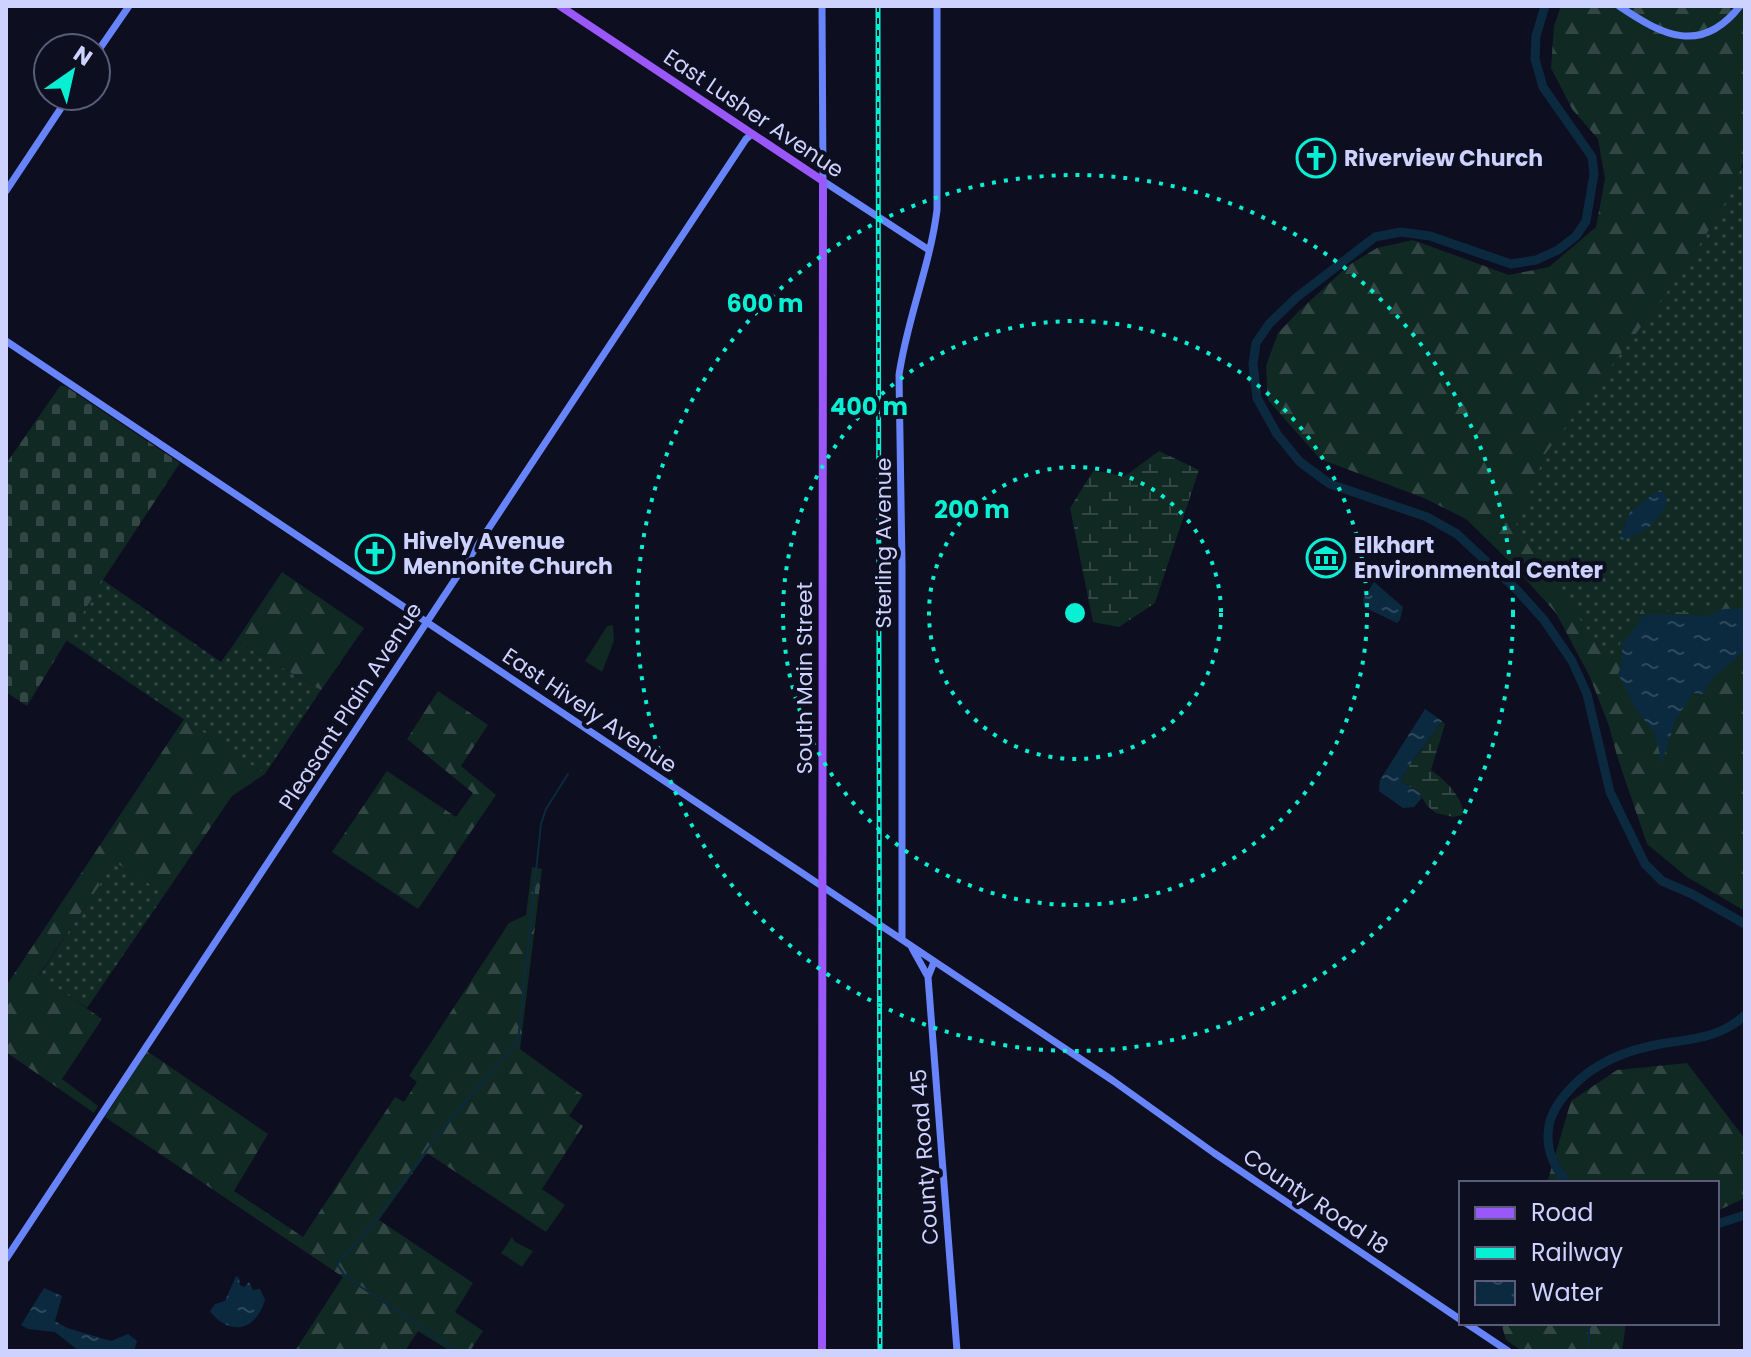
<svg xmlns="http://www.w3.org/2000/svg" width="1751" height="1357" viewBox="0 0 1751 1357" font-family="Poppins,sans-serif">
  <style>
    .grass { fill: url(#grass-dots) }
    .forest { fill: url(#forest-firs) }
    .wetland { fill: url(#wetland-marsh) }
    .cemetery { fill: url(#cemetery-stones) }
    .green { fill: #102923 }
    .water { fill: url(#water-ripples) }
    .lines { fill: none; stroke-linecap: round; stroke-linejoin: round }
    .stream { stroke: #0c2a3f; stroke-width: 2 }
    .river { stroke: #0c2a3f; stroke-width: 9 }
    .secondary { stroke: #6784fb; stroke-width: 7 }
    .primary { stroke: #9a57fa; stroke-width: 8 }
    .rail-casing { stroke: #07f0d4; stroke-width: 5 }
    .rail { stroke: #0d0e20; stroke-width: 2; stroke-dasharray: 6; stroke-linecap: butt }
    .ring { fill: none; stroke: #07f0d4; stroke-width: 4; stroke-dasharray: 4 8 }
    .labels { text-anchor: middle; stroke-width: 8; stroke-linejoin: round; paint-order: stroke }
    .street-label { font-size: 22px; fill: #cdd2fe; stroke: #0d0e20 }
    .poi-label { font-size: 22px; font-weight: bold; fill: #cdd2fe; stroke: #0d0e20; text-anchor: start }
    .centre { fill: #07f0d4; stroke: #0d0e20; stroke-width: 4 }
    .ring-label { font-size: 24px; text-anchor: middle; font-weight: bold; fill: #07f0d4; stroke: #0d0e20; stroke-width: 8; stroke-linejoin: round; paint-order: stroke }
  </style>
  <defs>
    <pattern id="grass-dots" width="8" height="8" patternUnits="userSpaceOnUse" patternTransform="scale(2)"><rect width="8" height="8" fill="#102923"/><path d="M2 2h.1M6 6h.1" fill="none" stroke="#324744" stroke-width="1.8" stroke-linecap="round"/></pattern>
    <pattern id="forest-firs" width="22" height="20" patternUnits="userSpaceOnUse" patternTransform="scale(2)"><rect width="22" height="20" fill="#102923"/><path d="M5 1l3.5 6h-7zM16 11l3.5 6h-7z" fill="#324744"/></pattern>
    <pattern id="wetland-marsh" width="20" height="14" patternUnits="userSpaceOnUse" patternTransform="scale(2)"><rect width="20" height="14" fill="#102923"/><path d="M1 5h8M5 5V1M11 12h8M15 12V8" fill="none" stroke="#324744"/></pattern>
    <pattern id="cemetery-stones" width="16" height="16" patternUnits="userSpaceOnUse" patternTransform="scale(2)"><rect width="16" height="16" fill="#102923"/><path d="M2 7V4a2 2 0 0 1 4 0v3zM10 15v-3a2 2 0 0 1 4 0v3z" fill="#324744"/></pattern>
    <pattern id="water-ripples" width="26" height="14" patternUnits="userSpaceOnUse" patternTransform="scale(2)"><rect width="26" height="14" fill="#0c2a3f"/><path d="M2 4q2-2 4 0t4 0M15 11q2-2 4 0t4 0" fill="none" stroke="#2e485c"/></pattern>
  </defs>
  <rect width="100%" height="100%" fill="#0d0e20"/>
  <path class="grass" d="M1745,163V629L1609,691L1516,525L1544,446L1691,248Z
    M103,580L221,662L236,641L321,690L265,774L66,640Z
    M115,861L165,894L87,1008L39,976Z"/>
  <path class="forest" d="M1561,6H1745V158L1729,197L1686,267L1546,453L1516,525L1543,569L1610,660L1643,608L1685,613L1745,594V911L1687,877L1647,844L1618,759L1609,726L1590,677L1556,613L1509,561L1466,519L1424,498L1320,459L1268,400L1266,366L1278,333L1299,311L1349,265L1377,248L1413,240L1509,275L1549,267L1596,227L1605,179L1598,139L1572,109L1551,68L1554,26Z
    M282,572L364,628L321,690L236,641Z
    M438,691L488,725L461,766L496,795L418,909L332,852L387,771L456,817L473,793L407,739Z
    M184,719L265,774L232,796L165,894L115,862L39,975L102,1019L62,1079L98,1106L94,1113L6,1052V986Z
    M532,867L542,869L520,1049L583,1095L569,1116L583,1126L542,1189L565,1205L546,1232L427,1153L379,1220L473,1283L455,1312L483,1331L470,1351H450L418,1331L405,1351H295L343,1277L105,1117L147,1051L268,1134L234,1191L303,1237L395,1097L404,1102L417,1082L409,1076L509,923L526,915Z
    M1687,1063L1745,1139V1198L1717,1211V1183H1547L1571,1101L1617,1070Z
    M1501,1323H1626L1622,1351H1522L1506,1340Z"/>
  <path class="wetland" d="M1159,451L1199,470L1155,603L1119,627L1093,622L1070,508L1093,471L1125,476Z
    M1442,721L1445,724L1431,770C1445,780 1464,798 1463,815L1453,817L1436,813L1427,806L1419,792L1401,782C1404,768 1432,736 1442,721Z"/>
  <path class="cemetery" d="M60,386H65L180,463L103,580L27,706L6,692V464Z"/>
  <path class="green" d="M613,625L614,641L602,672L585,661L607,626Z
    M512,1237L515,1242L533,1251L522,1267L501,1253Z"/>
  <path class="water" d="M1656,492H1664L1667,503C1657,524 1644,534 1621,540L1620,537L1630,512Z
    M1374,582L1403,607L1400,620L1397,623L1364,607L1363,599Z
    M1745,608V650L1713,678L1703,694L1693,693L1676,719L1662,763L1655,734L1636,709L1618,674L1622,663V644L1645,614L1708,616L1723,609Z
    M1425,709L1442,721C1432,736 1404,768 1401,782L1419,792L1422,798L1414,807L1403,808L1379,791L1380,780Z
    M236,1276L239,1278L240,1285L244,1287L249,1282L253,1290L260,1289L265,1300C256,1331 229,1337 210,1311L215,1304L225,1301Z
    M44,1288L62,1296L55,1321L67,1328L111,1341L128,1334L137,1341L134,1351H79L55,1332L28,1329L21,1325Z"/>
  <g class="lines">
    <path class="stream" d="M457,1351L346,1277L337,1264L372,1225L440,1132L518,1041L541,824L546,809L568,774
      M1589,1351V1323"/>
    <path class="river" d="M1545,6L1536,36L1535,59L1543,87L1592,157L1594,174L1586,221L1576,236L1558,250L1536,260L1511,264L1430,236L1401,232L1375,237L1297,297L1269,324L1256,343L1253,364L1257,398L1277,434L1300,462L1330,484L1427,517L1457,534L1517,590L1544,620L1572,661L1587,694L1610,792L1645,864L1662,881L1692,894L1745,924
      M1567,1183C1552,1165 1544,1144 1550,1121C1554,1107 1563,1096 1573,1086C1596,1062 1627,1050 1660,1044C1691,1039 1721,1038 1745,1015
      M1717,1224L1745,1215"/>
    <path class="secondary" d="M822,6L823,181L929,250
      M1619,6C1662,35 1701,56 1740,6
      M96,54L129,6
      M6,191L69,96
      M6,341L1112,1080L1214,1153L1461,1320
      M902,939V564L899,375C907,319 930,266 937,210V6
      M912,948L927,975
      M934,962L928,977L957,1351
      M6,1259L746,139L752,134
      M1466,1323L1508,1351"/>
    <path class="primary" d="M560,6L823,181L822,1351"/>
    <g class="rail-casing">
      <path id="rail" d="M878,6L880,1351"/>
    </g>
    <use href="#rail" class="rail"/>
  </g>
  <g class="ring">
    <circle cx="1075" cy="613" r="146"/>
    <circle cx="1075" cy="613" r="292"/>
    <circle cx="1075" cy="613" r="438"/>
  </g>
  <defs>
    <g id="church-ring" transform="scale(2)"><circle r="9.5" fill="#0d0e20" stroke="#07f0d4" stroke-width="1.5"/><path d="M-1.2-6h2.4v3.5h3.3v2.4h-3.3V6h-2.4V-.1h-3.3v-2.4h3.3Z" fill="#07f0d4"/></g>
    <g id="museum-ring" transform="scale(2)"><circle r="9.5" fill="#0d0e20" stroke="#07f0d4" stroke-width="1.5"/><path d="M0-6L6-3V-2H-6V-3ZM-5-1h2V3h-2ZM-1-1h2V3h-2ZM3-1h2V3H3ZM-6 4H6V6H-6Z" fill="#07f0d4"/></g>
  </defs>
  <g fill-rule="evenodd">
    <use href="#church-ring" x="1316" y="158"/>
    <use href="#church-ring" x="375" y="554"/>
    <use href="#museum-ring" x="1326" y="558"/>
  </g>
  <g class="labels">
    <g class="street-label">
      <text transform="translate(754 113) rotate(34)" y="8">East Lusher Avenue</text>
      <text transform="translate(883 543) rotate(-90)" y="8">Sterling Avenue</text>
      <text transform="translate(804 678) rotate(-90)" y="8">South Main Street</text>
      <text transform="translate(350 706) rotate(-57)" y="8">Pleasant Plain Avenue</text>
      <text transform="translate(590 710) rotate(34)" y="8">East Hively Avenue</text>
      <text transform="translate(924 1157) rotate(-94)" y="8">County Road 45</text>
      <text transform="translate(1316 1201) rotate(34)" y="8">County Road 18</text>
    </g>
    <g class="poi-label">
      <text x="1344" y="166">Riverview Church</text>
      <text x="403" y="549">Hively Avenue<tspan x="403" dy="25">Mennonite Church</tspan></text>
      <text x="1354" y="553">Elkhart<tspan x="1354" dy="25">Environmental Center</tspan></text>
    </g>
  </g>
  <circle cx="1075" cy="613" r="12" class="centre"/>
  <g class="ring-label">
    <text x="765" y="312">600 m</text>
    <text x="869" y="415">400 m</text>
    <text x="972" y="518">200 m</text>
  </g>
  <rect width="1751" height="1357" fill="none" stroke="#cdd2fe" stroke-width="16"/>
  <rect x="1459" y="1181" width="260" height="144" fill="#0d0e20" stroke="#5a5c79" stroke-width="2"/>
  <rect x="1475" y="1207" width="40" height="12" fill="#9a57fa" stroke="#5a5c79" stroke-width="2"/>
  <text x="1531" y="1221" font-size="24" fill="#cdd2fe">Road</text>
  <rect x="1475" y="1247" width="40" height="12" fill="#07f0d4" stroke="#5a5c79" stroke-width="2"/>
  <text x="1531" y="1261" font-size="24" fill="#cdd2fe">Railway</text>
  <rect x="1475" y="1281" width="40" height="24" fill="url(#water-ripples)" stroke="#5a5c79" stroke-width="2"/>
  <text x="1531" y="1301" font-size="24" fill="#cdd2fe">Water</text>
  <g transform="translate(72 72) rotate(34)"><circle r="38" fill="#0d0e20" stroke="#5a5c79" stroke-width="2"/>
  <path d="M0-6L14 30L0 20L-14 30Z" fill="#07f0d4"/>
  <text y="-12" font-size="22" font-weight="bold" text-anchor="middle" fill="#cdd2fe">N</text>
  </g>
</svg>
